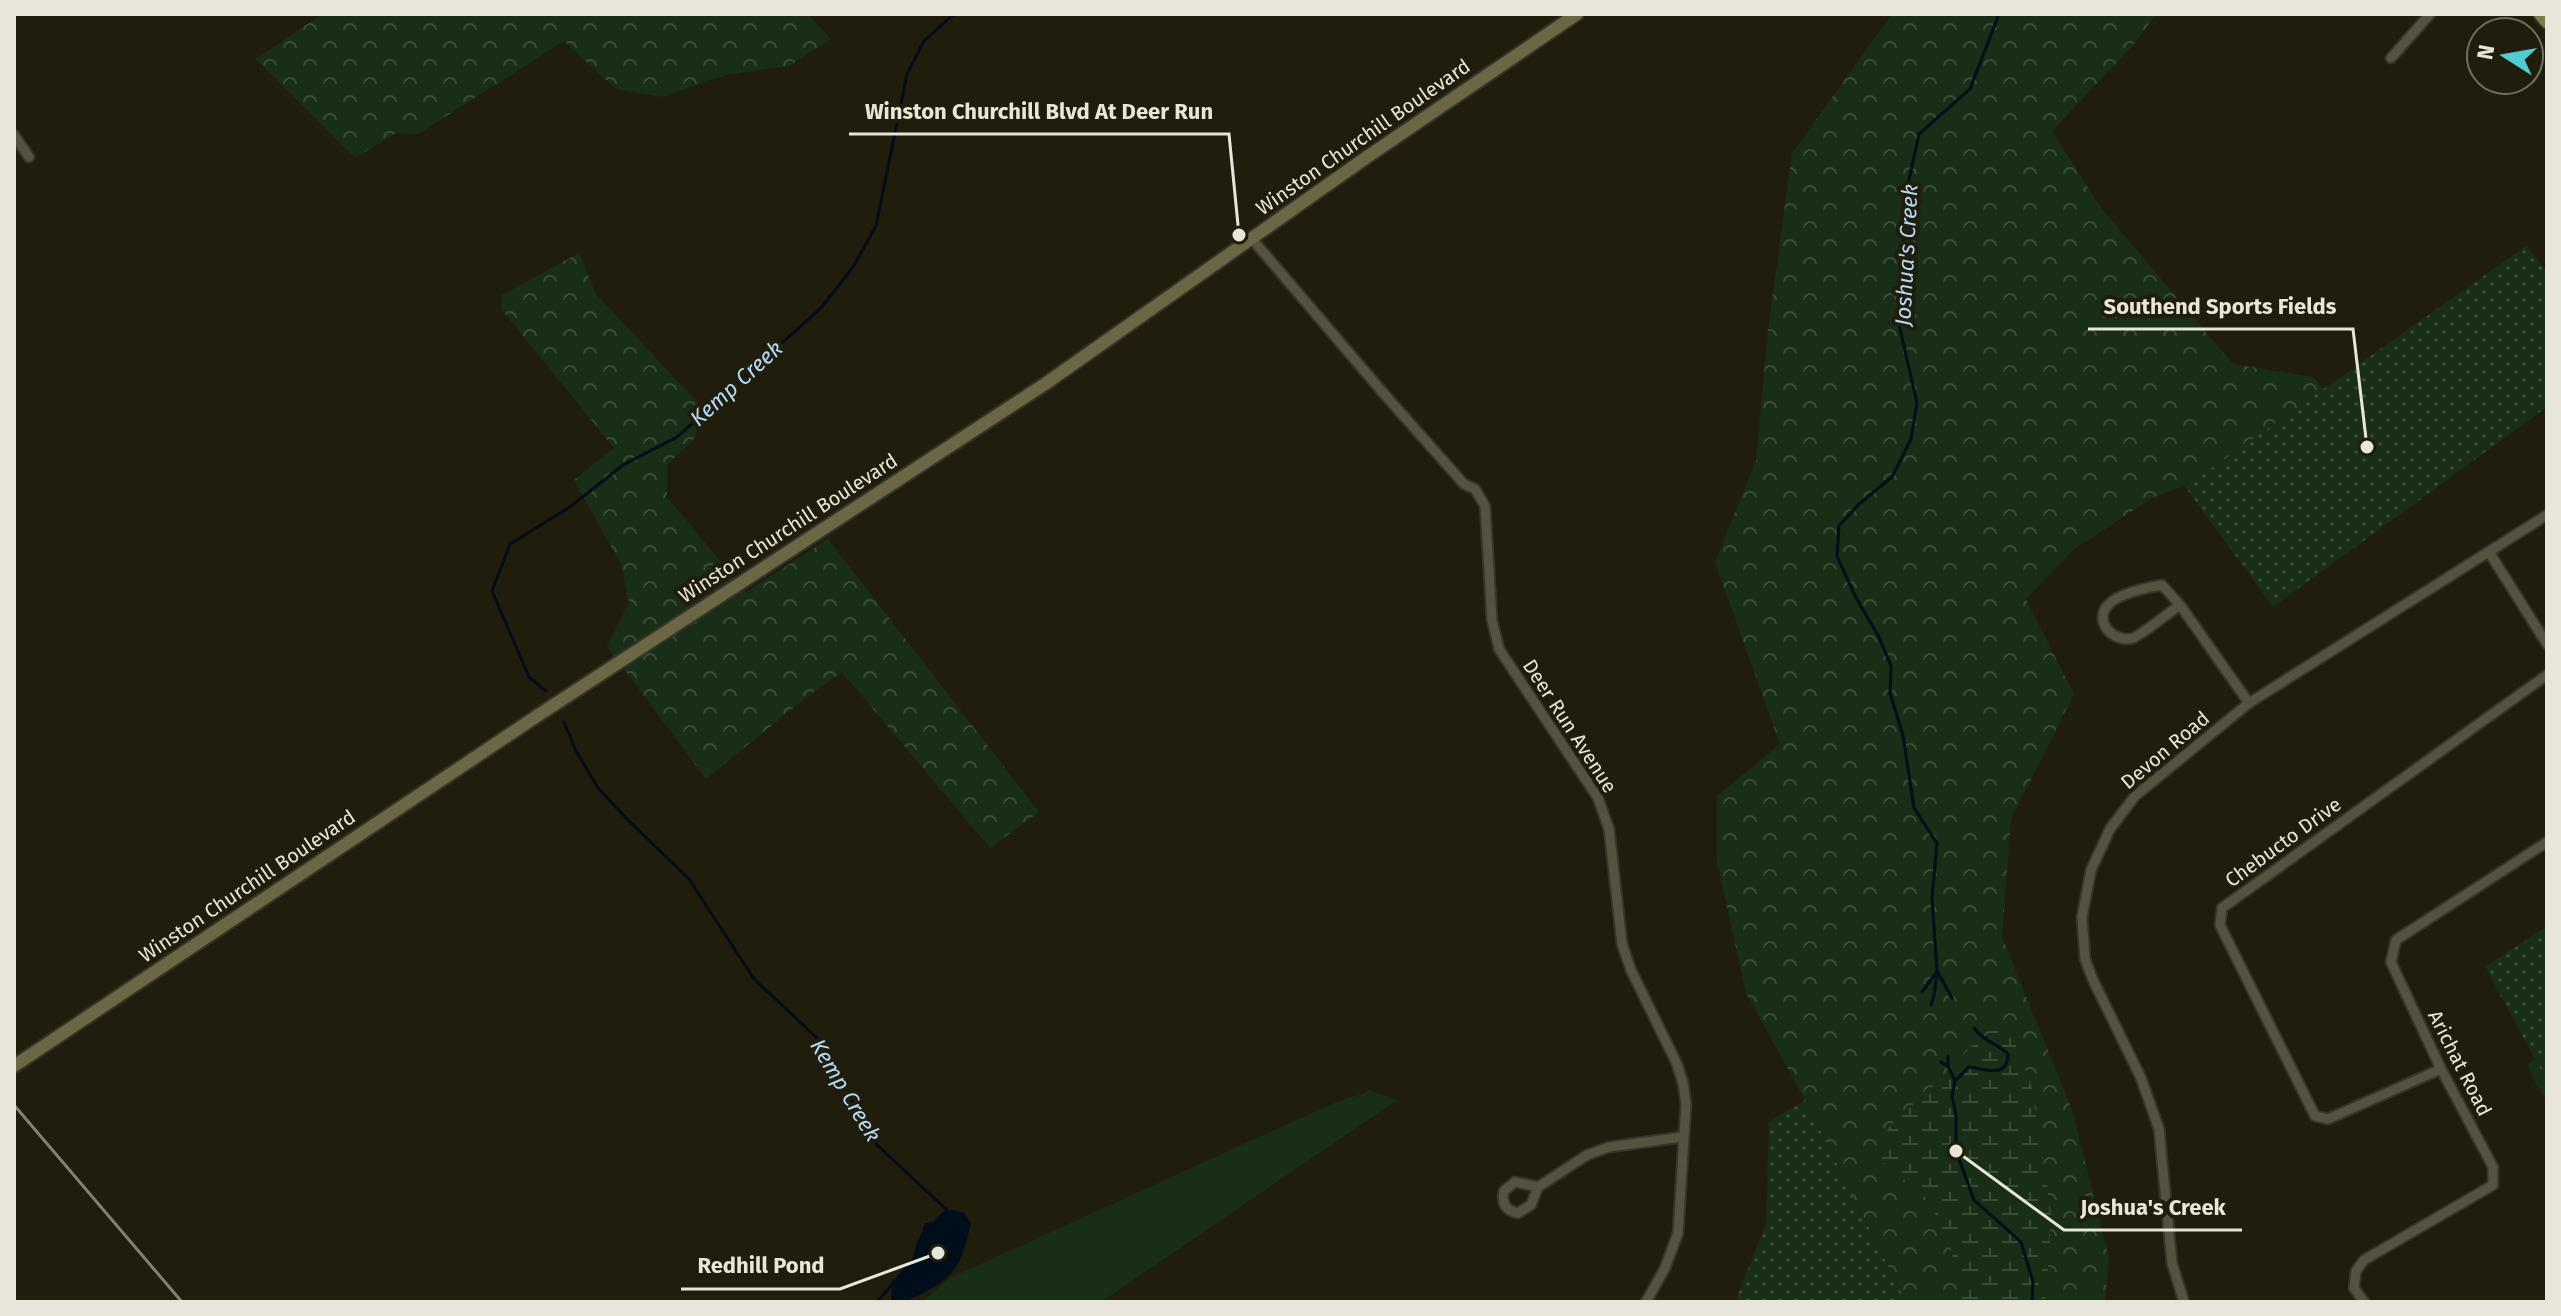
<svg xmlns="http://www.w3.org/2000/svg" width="2561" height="1316" viewBox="0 0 2561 1316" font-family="'Fira Sans',sans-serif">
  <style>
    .grass { fill: #192e16 }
    .forest { fill: url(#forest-crowns) }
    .wetland { fill: url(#wetland-marsh) }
    .park { fill: url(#park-dots) }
    .water { fill: #000d1a }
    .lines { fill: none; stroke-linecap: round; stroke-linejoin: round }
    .stream { stroke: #000d1a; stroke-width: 3 }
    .minor-casing { stroke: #37342c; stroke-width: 13 }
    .secondary-casing { stroke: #37342c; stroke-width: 16 }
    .primary-casing { stroke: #37342c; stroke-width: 18 }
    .minor { stroke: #565240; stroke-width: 9 }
    .secondary { stroke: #6b6745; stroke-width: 12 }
    .primary { stroke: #7f7c4b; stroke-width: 14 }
    .rail { stroke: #838072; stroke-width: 3 }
    .labels { text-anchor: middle; stroke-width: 8; stroke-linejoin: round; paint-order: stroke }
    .street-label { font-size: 20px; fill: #e8e6db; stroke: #211d0d }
    .water-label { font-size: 22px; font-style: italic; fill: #b4d9f5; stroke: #211d0d }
    .leader { fill: none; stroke: #e8e6db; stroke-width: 3 }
    .callout-dot { fill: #e8e6db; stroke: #211d0d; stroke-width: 3 }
    .callout-label { font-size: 22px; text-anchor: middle; font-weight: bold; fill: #e8e6db; stroke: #211d0d; stroke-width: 8; stroke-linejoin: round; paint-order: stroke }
  </style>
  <defs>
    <pattern id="forest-crowns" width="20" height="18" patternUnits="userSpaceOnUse" patternTransform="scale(2)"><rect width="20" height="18" fill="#192e16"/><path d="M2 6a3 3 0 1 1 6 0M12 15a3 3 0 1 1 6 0" fill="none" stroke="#3a4c37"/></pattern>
    <pattern id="wetland-marsh" width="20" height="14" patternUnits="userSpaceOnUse" patternTransform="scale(2)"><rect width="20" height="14" fill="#192e16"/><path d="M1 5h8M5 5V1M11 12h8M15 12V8" fill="none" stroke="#3a4c37"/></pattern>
    <pattern id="park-dots" width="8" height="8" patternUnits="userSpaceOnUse" patternTransform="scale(2)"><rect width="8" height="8" fill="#192e16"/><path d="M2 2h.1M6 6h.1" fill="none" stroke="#3a4c37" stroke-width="1.8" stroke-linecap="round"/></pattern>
  </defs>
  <rect width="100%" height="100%" fill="#211d0d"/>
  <path class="grass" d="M1368,1090L1397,1100L1101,1302H923L948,1279L1327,1106L1361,1093L1351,1102Z"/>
  <path class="forest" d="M322,14H808L831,39L789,66L726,75L662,97L616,89L564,41L418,134L396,133L355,158L256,59Z
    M1892,14H2156L2135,43L2052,131L2101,208L2233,364L2313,377L2324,390L2221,471L2150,499L2073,550L2026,599L2074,694L2011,819L2002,937L2072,1110L2109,1258L2105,1302H1906L1805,1100L1746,993L1717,862V796L1780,744L1715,562L1756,461L1768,330L1792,153Z
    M579,253L596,294L700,405L695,438L667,465V497L746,592L828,539L1039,812L990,848L842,672L804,699L706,779L607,646L629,603L621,564L574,480L614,448L501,309L502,295Z
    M2547,1053V1101L2536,1085L2527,1064Z"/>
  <path class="wetland" d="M2007,1022L2032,1088L2051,1213L2047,1291L2044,1302H1962L1956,1264L1930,1201L1879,1159L1888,1128L1946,1074L1973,1044Z"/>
  <path class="park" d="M2526,246L2547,271V407L2273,607L2185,487Z
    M2547,926V1081L2485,967Z
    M1805,1100L1906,1302H1735L1766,1224L1769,1122Z"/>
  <path class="water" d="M947,1210L963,1212L971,1223C962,1259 961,1272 927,1291C914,1298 906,1302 891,1302L892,1288L912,1260L917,1242L926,1225L935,1222Z"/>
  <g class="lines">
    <path class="stream" d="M546,691L529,677L492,591L510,544L570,507L623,465L677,437L821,308L853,267L876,226L907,74L924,41L954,14
      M564,722L576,751L598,788L629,821L689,879L754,979L816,1037L877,1145L947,1210L934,1223L926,1225L924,1229
      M1922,992L1936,973
      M1952,998L1937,971L1932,898L1937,843L1914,808L1903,736L1890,693L1891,666L1879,637L1855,596L1837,556L1839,526L1859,504L1892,477L1911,439L1917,403L1898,320L1903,273L1905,198L1919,134L1970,89L1999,14
      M1931,1005L1934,995L1937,971
      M1974,1028C1985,1043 1997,1043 2008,1054C2008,1079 1986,1069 1969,1067L1955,1081L1952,1096L1956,1115V1151L1974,1200L2021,1242L2033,1282L2032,1302
      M1948,1056V1066
      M1941,1062L1948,1066L1955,1081
      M877,1302L911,1262"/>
    <g class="minor-casing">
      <path id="minor" d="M2391,58L2430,14
        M14,135L29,157
        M1252,239L1385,395L1464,484L1475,489L1485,506L1492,620L1499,649L1598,798L1609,829L1622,944L1631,970L1677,1064L1683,1083L1686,1104L1678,1233L1665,1268L1646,1302
        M2489,552L2547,644
        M2180,605C2171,611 2140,636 2133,638C2114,644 2092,621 2109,604C2118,594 2148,587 2162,585L2180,605L2249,703
        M2441,1069L2328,1119L2315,1116L2220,925L2222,908L2547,675
        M1515,1182L1538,1187L1531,1205L1518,1213C1506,1211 1501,1203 1504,1191Z
        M1538,1187L1587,1155L1609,1147L1682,1137
        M2184,1302L2172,1263L2159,1129L2141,1078L2093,980L2085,959L2082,917L2091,870L2110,829L2135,796L2249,703L2547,515
        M2364,1302L2354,1288L2356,1271L2364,1260L2493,1185V1167L2441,1069L2391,962L2396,940L2547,842"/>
    </g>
    <g class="secondary-casing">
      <path id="secondary" d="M14,1066L540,714L1045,384L1367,157L1577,14"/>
    </g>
    <g class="primary-casing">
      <path id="primary" d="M2541,14L2547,21"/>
    </g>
    <use href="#minor" class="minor"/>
    <use href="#secondary" class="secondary"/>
    <use href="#primary" class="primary"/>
    <path class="rail" d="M14,1105L182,1302"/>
  </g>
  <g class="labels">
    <g class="street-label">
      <text transform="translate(1363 137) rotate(-35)" y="7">Winston Churchill Boulevard</text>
      <text transform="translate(788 528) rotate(-33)" y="7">Winston Churchill Boulevard</text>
      <text transform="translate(1570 726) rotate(57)" y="7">Deer Run Avenue</text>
      <text transform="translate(2165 750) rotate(-40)" y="7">Devon Road</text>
      <text transform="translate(2283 842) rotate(-36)" y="7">Chebucto Drive</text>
      <text transform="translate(247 886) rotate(-34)" y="7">Winston Churchill Boulevard</text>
      <text transform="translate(2460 1063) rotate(63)" y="7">Arichat Road</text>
    </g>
    <g class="water-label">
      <text transform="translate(1906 255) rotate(-87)" y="8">Joshua's Creek</text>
      <text transform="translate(736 383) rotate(-42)" y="8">Kemp Creek</text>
      <text transform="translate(846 1090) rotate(59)" y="8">Kemp Creek</text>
    </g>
  </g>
  <path class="leader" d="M1239 235L1229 134H849M2367 447L2353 329H2088M1956 1151L2064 1230H2242M938 1253L840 1289H681"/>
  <g class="callout-dot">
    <circle cx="1239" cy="235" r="8"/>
    <circle cx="2367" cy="447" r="8"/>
    <circle cx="1956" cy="1151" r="8"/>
    <circle cx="938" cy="1253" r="8"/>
  </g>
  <g class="callout-label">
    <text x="1039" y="119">Winston Churchill Blvd At Deer Run</text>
    <text x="2220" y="314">Southend Sports Fields</text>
    <text x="2153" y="1215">Joshua's Creek</text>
    <text x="761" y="1273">Redhill Pond</text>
  </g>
  <rect width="2561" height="1316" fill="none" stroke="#e8e6db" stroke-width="32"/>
  <g transform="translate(2505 56) rotate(281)"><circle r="38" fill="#211d0d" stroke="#716d5f" stroke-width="2"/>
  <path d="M0-6L14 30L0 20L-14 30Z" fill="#51ccd3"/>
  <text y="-12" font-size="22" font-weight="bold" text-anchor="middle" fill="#e8e6db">N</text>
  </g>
</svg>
